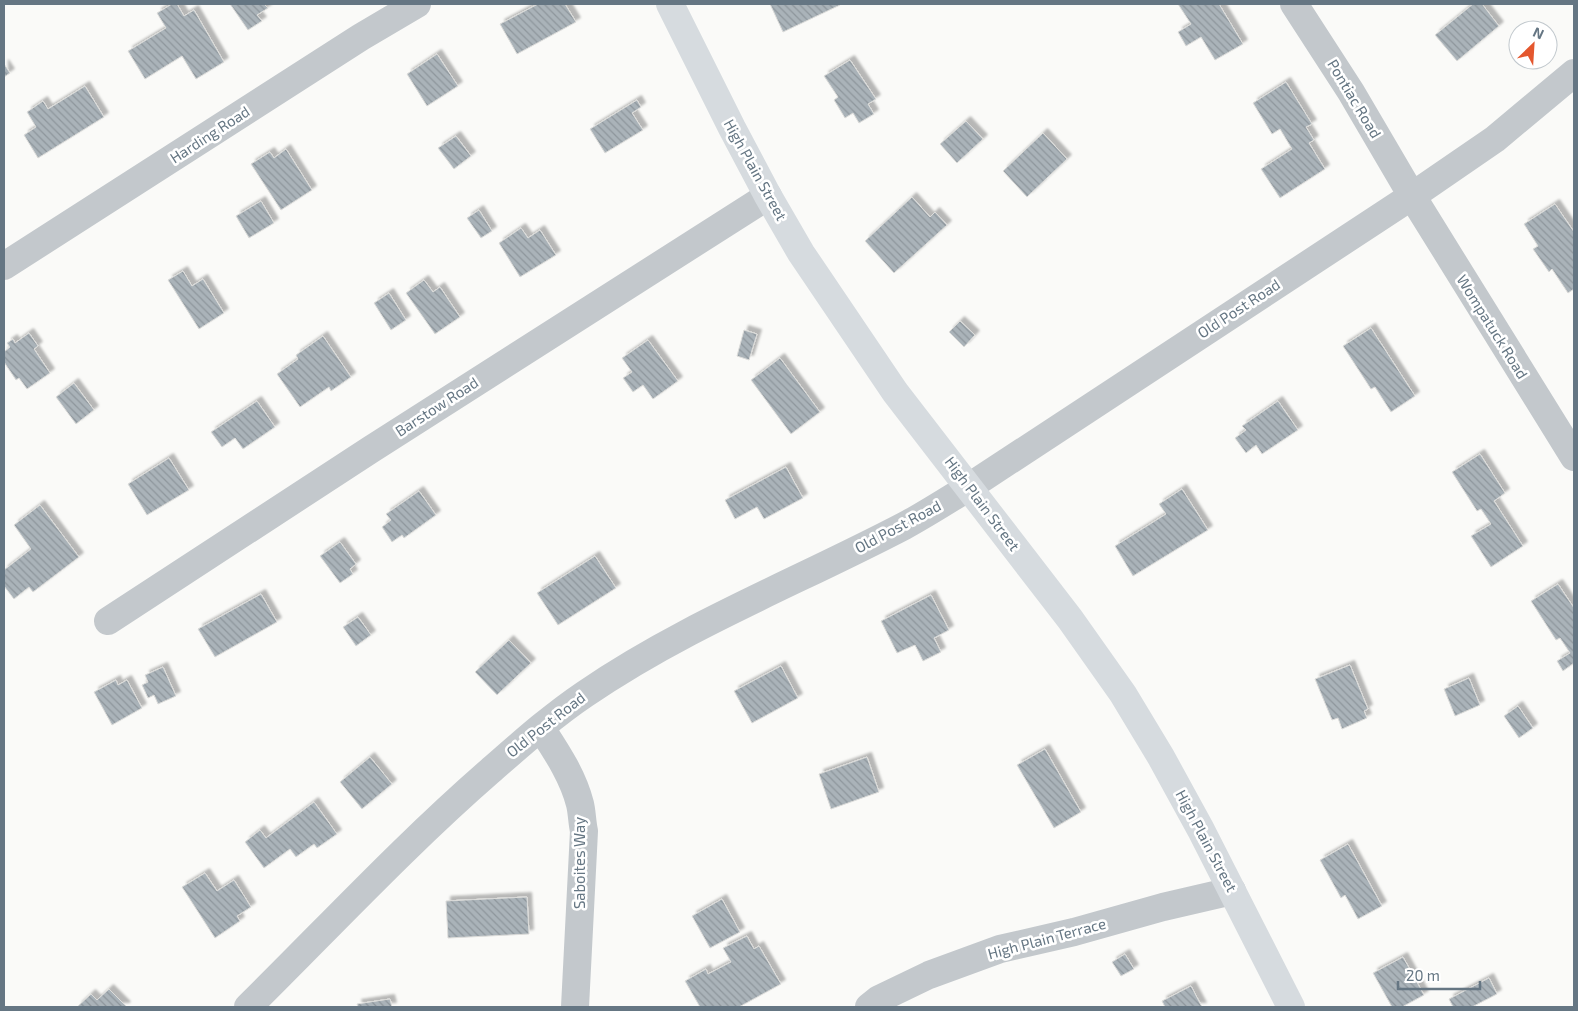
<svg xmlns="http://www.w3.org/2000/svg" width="1578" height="1011" viewBox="0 0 1578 1011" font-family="'Exo 2',sans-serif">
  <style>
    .building { fill: url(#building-back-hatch); stroke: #dcdcda; filter: url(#shadow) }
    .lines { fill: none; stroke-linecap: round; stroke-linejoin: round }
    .minor { stroke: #c3c8cc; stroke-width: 28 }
    .major { stroke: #d6dbdf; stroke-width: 28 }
    .labels { text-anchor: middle; stroke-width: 5; stroke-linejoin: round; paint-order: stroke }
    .street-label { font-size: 15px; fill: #657683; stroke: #fff }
  </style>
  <defs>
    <pattern id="building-back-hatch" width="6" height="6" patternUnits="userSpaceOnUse" patternTransform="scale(1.25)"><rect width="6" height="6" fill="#aab3b9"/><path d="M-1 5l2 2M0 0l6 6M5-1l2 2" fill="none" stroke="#8e969c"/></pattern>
    <filter id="shadow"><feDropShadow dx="4.5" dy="-4.5" stdDeviation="1" flood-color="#0004"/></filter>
  </defs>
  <rect width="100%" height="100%" fill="#fafaf8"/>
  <path class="building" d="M172,4H177L184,16L194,10L224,62L196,79L182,56L145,79L128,51L166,28L157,13Z
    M230,4H264L268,8L257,15L262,21L248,30Z
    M538,4H565L576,22L517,54L500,24Z
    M770,4H839L840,5L783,32Z
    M1178,4H1219L1243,44L1215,60L1201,37L1186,46L1178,32L1191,24Z
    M1473,4H1482L1499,26L1457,61L1435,35Z
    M437,54L458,86L427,106L407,74Z
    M850,60L876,99L868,104L874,114L859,123L853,113L845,118L834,100L838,97L824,76Z
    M4,64L10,73L4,77Z
    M1286,82L1312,124L1306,127L1314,140L1309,143L1325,169L1280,198L1261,169L1292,149L1280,129L1272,134L1253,103Z
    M85,86L104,117L38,158L24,135L36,127L27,112L43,101L48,109Z
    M637,100L641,107L632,113L643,130L605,153L590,129Z
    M966,121L983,139L957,163L940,144Z
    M1043,133L1067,159L1027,197L1003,171Z
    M456,136L471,156L454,169L438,148Z
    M286,149L312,190L281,210L251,164L270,152L274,158Z
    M912,197L930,217L935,212L947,225L894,273L865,241Z
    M261,201L274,223L249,238L236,216Z
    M1555,204L1574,232V289L1568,293L1552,269L1549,272L1533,249L1538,246L1524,224Z
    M479,210L492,231L481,238L467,218Z
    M521,228L528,238L540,230L556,255L520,277L499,243Z
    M183,271L192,286L203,279L224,313L199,329L168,280Z
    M424,280L433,292L440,287L460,317L435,334L406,293Z
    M389,293L406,320L391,330L374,303Z
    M960,321L975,335L964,347L949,332Z
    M1371,328L1415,396L1391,412L1375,387L1371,389L1343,346Z
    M744,330L757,334L749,360L737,356Z
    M29,333L38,346L34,349L50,373L27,389L19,378L16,380L4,362V352L10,347L7,343L13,339L15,343Z
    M323,336L351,377L331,391L329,387L300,407L277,374L298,359L296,355Z
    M648,340L678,381L653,399L643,385L633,392L623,378L632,372L622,358Z
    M780,358L820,412L791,434L751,380Z
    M74,383L94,410L76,424L56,397Z
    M257,401L275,427L243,449L235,438L222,447L211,432Z
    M1278,401L1298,430L1262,454L1256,445L1246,453L1235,438L1246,430L1242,426Z
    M1480,454L1505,493L1494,501L1523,546L1491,567L1471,536L1491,524L1481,509L1477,511L1452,472Z
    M169,458L189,490L147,515L128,484Z
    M786,467L803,498L764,519L757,507L735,519L725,500Z
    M1182,489L1208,530L1133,576L1115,546L1166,514L1159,504Z
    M419,491L436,515L404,538L402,535L392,542L382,527L391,520L386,514Z
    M40,505L79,557L33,592L29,587L14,599L4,586V570L31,549L14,525Z
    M340,542L356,564L350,569L353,574L340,583L320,556Z
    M595,556L616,588L558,625L537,593Z
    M1558,584L1574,608V663L1563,671L1557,661L1570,653L1560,638L1556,640L1531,601Z
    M261,594L277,622L215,657L198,629Z
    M931,595L949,630L934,638L941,652L923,661L915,645L897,653L881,621Z
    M358,617L371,635L356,646L343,627Z
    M509,640L531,663L497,695L475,672Z
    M1350,665L1368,709L1364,711L1367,718L1342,729L1338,718L1332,720L1315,679Z
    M781,666L798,698L752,723L734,691Z
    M163,667L176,696L158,704L154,695L148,698L142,685L148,682L145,675Z
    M1469,678L1480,705L1455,716L1444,689Z
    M116,680L118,685L127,680L142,708L112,725L94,692Z
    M1518,706L1533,728L1519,738L1504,716Z
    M1045,749L1081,812L1054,828L1017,765Z
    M370,757L392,784L362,809L340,782Z
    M867,757L879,792L831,809L819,774Z
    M314,802L337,834L317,848L314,844L296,857L290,849L264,868L245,842L260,830L266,838Z
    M1348,844L1382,906L1358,919L1345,895L1341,898L1320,860Z
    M205,873L217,891L234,880L251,907L237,916L240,921L215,938L182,887Z
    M527,897L529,934L448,938L446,901Z
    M722,899L740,932L710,948L692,916Z
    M747,936L754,949L759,946L781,984L739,1007H700L685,981L706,969L708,974L731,962L723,948Z
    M1125,954L1134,969L1121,976L1112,962Z
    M1403,957L1424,995L1402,1007H1392L1373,973Z
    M1489,978L1497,994L1472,1007H1453L1449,999Z
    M1191,986L1202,1007H1165L1162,1001Z
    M109,989L126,1006L125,1007H77L91,994L97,1000Z
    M390,999L392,1007H358L357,1004Z"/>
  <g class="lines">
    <path class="minor" d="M1294,4L1351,92L1412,196L1574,457
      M4,266L361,37L417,4
      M108,621L370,450L768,196
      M541,728C556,751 573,776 580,804C582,812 582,822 584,831L575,1007
      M248,1007C328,928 405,845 490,771C521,744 551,717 585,694C684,626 797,582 904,526C926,514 948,500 969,487L1412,196L1495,139L1574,73
      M869,1007L879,999L929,975L1000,949L1074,932L1163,907L1232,891"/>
    <path class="major" d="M670,4L732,128L768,196L801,253L895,392L1070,619L1123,694L1161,757L1201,830L1291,1007"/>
  </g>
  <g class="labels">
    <g class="street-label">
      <text transform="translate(1354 99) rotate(59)" y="5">Pontiac Road</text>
      <text transform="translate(210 135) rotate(-33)" y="5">Harding Road</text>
      <text transform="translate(755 170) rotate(61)" y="5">High Plain Street</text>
      <text transform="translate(1239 309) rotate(-33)" y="5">Old Post Road</text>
      <text transform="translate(1492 327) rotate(58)" y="5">Wompatuck Road</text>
      <text transform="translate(437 407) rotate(-33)" y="5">Barstow Road</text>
      <text transform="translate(982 504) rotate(53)" y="5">High Plain Street</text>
      <text transform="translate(898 527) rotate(-28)" y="5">Old Post Road</text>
      <text transform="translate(546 725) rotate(-38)" y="5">Old Post Road</text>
      <text transform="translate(1206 841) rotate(62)" y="5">High Plain Street</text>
      <text transform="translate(580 863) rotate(-90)" y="5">Saboites Way</text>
      <text transform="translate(1047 939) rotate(-15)" y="5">High Plain Terrace</text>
    </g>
  </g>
  <rect width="1578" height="1011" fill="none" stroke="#657683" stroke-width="10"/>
  <g transform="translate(1533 45) rotate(25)"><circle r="24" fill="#ffffff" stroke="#c1c8cd"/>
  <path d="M0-4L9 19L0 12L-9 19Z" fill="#e4572e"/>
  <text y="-8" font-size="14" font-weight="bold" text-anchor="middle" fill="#657683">N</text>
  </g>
  <path d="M1398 981v8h82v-8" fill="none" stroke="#657683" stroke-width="2.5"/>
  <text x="1406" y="981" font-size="15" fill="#657683" stroke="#ffffff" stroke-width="4" paint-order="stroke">20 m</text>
</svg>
